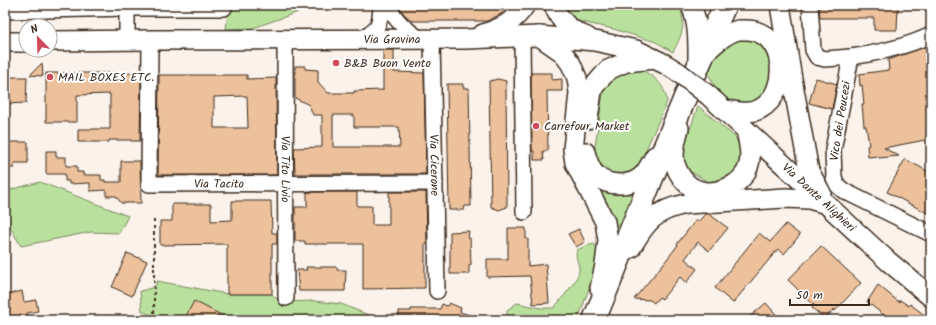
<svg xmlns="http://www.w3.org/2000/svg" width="936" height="325" viewBox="0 0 936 325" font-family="Kalam,sans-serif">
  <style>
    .green { fill: #b9e19d; stroke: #7a865e }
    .building { fill: #ecc19c; stroke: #3b2a1e; fill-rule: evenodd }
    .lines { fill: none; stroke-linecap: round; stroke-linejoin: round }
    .minor-casing { stroke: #3b2a1e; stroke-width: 18 }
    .major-casing { stroke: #3b2a1e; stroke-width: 22 }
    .highway-casing { stroke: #3b2a1e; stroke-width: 25 }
    .path { stroke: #3b2a1e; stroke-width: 2; stroke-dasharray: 3 3; stroke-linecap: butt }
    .minor { stroke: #fff; stroke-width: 15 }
    .major { stroke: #fff; stroke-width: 19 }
    .highway { stroke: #fff; stroke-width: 22 }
    .major-bridge-casing { stroke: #3b2a1e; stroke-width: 22; stroke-linecap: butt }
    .major-bridge { stroke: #fff; stroke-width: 19 }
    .poi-dot { fill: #d1495b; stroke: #fff; stroke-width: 1.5 }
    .labels { text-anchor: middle; stroke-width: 4; stroke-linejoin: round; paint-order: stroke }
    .street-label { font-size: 12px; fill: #3b2a1e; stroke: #fff }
    .poi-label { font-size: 12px; fill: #3b2a1e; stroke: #fff; text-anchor: start }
  </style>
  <rect width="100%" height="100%" fill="#fbf3eb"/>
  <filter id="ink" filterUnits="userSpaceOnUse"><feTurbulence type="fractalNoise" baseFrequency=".025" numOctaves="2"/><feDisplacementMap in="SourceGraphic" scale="8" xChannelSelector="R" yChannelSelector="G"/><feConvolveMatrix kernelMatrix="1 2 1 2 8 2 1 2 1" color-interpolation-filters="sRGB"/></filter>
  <g filter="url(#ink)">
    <path class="green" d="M229,5H305L307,9L253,28L226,29Z
      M561,5H679C687,24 682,35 673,52L656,42L613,29L568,19Z
      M741,33L767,47L777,75L758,105L738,107L723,97L715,87L708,73L706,61Z
      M635,67C652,74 665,83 667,102L640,163L632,171L616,175L601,165L594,153L604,86L613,74Z
      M698,106L735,137L742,151L738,170L730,179L718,183L709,182L689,171L684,162V147Z
      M587,173L634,191L615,240Z
      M40,182L128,216L119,233L91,232L21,246L5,218V191Z
      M594,244L601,254L578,320H507V310L517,303L541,308H554C561,299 577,282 579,271C580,264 574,258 577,250L586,246Z
      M157,281L227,294H272L280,302L314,301L341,304L381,320H172L163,315L157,318L142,311L140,291L155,287Z"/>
    <path class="building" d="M398,5H511L501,14L487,21H412L404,14Z
      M819,5H898L897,30H874V18H820Z
      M931,45V121L925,140L884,148L899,156L879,158L878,156L868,157L867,146L869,145L866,126H864L862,104H864L862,85L860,86L859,74L889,70L888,60Z
      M383,50H394V72L424,73L426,174H295L294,148L322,147V115H313L309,105L295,98V66H305V69L318,70V82L328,93H354V91L383,90ZM333,115H354V127H399L400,147H333Z
      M42,63L43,76L30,75Z
      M46,73H141L140,141H131V140H109V142H78V129H110V94L77,95V122H46Z
      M531,73H552V80L562,79V91H547L548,151H543L544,160H534V151H532Z
      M159,75H247V79L276,78L277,175H158ZM247,96L248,128H214V97Z
      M5,77H27L26,103L5,104Z
      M816,78L837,84L832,109L809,103Z
      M498,79L506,81V84L507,207L499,210L491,207L489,81Z
      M447,84H463V88H469L471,206H465L464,210H449Z
      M5,142H28V163H14V168H5Z
      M46,151H56V157H66V166H77V172H83V175H101V180H105V182H121V161H140L141,203H121L116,196H106V190L90,191V183L69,184V181H65V174H46Z
      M905,159L931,173V215L887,192Z
      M307,192H357V206H372V225H389V192H426L427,244H425V288L363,289V244H305V241H295V207H307Z
      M232,201H271L272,233H277V244H272V294H227V244L160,245V221H172V204H211V221L232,220Z
      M705,214H709L728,228L709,251L698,242L685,259L697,269L686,283L680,277L662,299L659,297L654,303L650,300L634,299L664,263L678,245L677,244L696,220L698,222Z
      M786,224L800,235L784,254L778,249L733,303L715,288L759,233L770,242Z
      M508,228H526V239H528V266L546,264L549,303L533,304L530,276L487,277V259H508Z
      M579,229L585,242L576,247L568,234Z
      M469,231L468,238H470L471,265H469V274H450V232Z
      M821,246L861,283L835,311L834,309L825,319L812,308L814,305L788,280Z
      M127,253L147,261L132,296L112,287Z
      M306,267H337V270H346L345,291H299L297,270H307Z
      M878,285L899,302L900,300L909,306L910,304L931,320H890L867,302Z
      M22,291L24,302L36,300L38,311L27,313L28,320H5V295Z
      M194,301L231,320H184Z
      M449,303L461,308L460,312L479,318V320H399V311H411V309H440L442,304L447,306Z
      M766,303L781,320H746Z"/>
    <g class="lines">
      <g class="minor-casing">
        <g id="minor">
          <path d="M388,5C395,21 406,29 420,39"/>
          <path d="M810,5L813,50L817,57L825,59L851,57"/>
          <path d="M5,11L127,8H224L225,5"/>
          <path d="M931,35C906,47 878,53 851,57L833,150L834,178L838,186L844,191L931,234"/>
          <path d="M522,37L524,212"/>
          <path id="s1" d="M285,39L286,298"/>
          <path d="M362,39C379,27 380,26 381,5"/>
          <path id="s2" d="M432,39L437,291"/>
          <path d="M127,40V5"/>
          <path id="s3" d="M150,40L149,184L435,183"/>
        </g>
      </g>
      <g class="major-casing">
        <g id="major">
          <path d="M554,5C559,21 571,31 587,37"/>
          <path d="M691,5C699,24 698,44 698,65"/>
          <path d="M780,5L791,73L809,171L821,193"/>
          <path d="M483,34C502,28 514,22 525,5"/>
          <path d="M539,36L562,52L571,64L577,78L579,93L573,149L575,163L605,222L608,240L605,265L600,288"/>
          <path id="s4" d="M50,41L150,40L466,39L539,36L595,41L636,50L665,64L678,72"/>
          <path d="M5,42H26"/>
          <path d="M703,55C713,45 724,34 738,30C740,30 744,30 747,30C786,31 791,92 760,109C748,115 737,111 724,110"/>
          <path id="s5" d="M708,95L888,261L931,297"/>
          <path d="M588,119L592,91L595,85L608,70L626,62L654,59"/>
          <path d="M679,128C676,139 672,153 675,164C678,173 684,182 691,187C711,199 744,187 749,164C752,154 748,140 746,130"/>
          <path d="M585,152C590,172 598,184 620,184C628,184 635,182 641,177C647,172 651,163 655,156"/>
          <path d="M631,248C646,221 656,210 686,204L785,198L809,199L826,204"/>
        </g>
      </g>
      <g class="highway-casing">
        <path id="highway" d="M594,320C638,215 678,109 725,5"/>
      </g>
      <path class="path" d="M154,319V218"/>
      <use href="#minor" class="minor"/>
      <use href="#major" class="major"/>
      <use href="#highway" class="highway"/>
      <g class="major-bridge-casing">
        <path id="major-bridge" d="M678,72L708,95"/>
      </g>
      <use href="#major-bridge" class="major-bridge"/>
    </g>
  </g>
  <g class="poi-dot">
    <circle cx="336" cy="63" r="4"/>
    <circle cx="50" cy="77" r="4"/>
    <circle cx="536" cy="126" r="4"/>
  </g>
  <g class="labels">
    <g class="street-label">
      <text dy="4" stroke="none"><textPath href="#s4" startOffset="342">Via Gravina</textPath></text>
      <text transform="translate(840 121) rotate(-81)" y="4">Vico dei Peucezi</text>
      <text dy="4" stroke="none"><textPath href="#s2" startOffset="126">Via Cicerone</textPath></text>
      <text dy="4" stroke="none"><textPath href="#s1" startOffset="130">Via Tito Livio</textPath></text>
      <text dy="4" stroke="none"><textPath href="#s3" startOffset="214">Via Tacito</textPath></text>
      <text dy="4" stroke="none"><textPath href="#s5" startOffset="151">Via Dante Alighieri</textPath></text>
    </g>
    <g class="poi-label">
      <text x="344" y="67">B&amp;B Buon Vento</text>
      <text x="58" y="81">MAIL BOXES ETC.</text>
      <text x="544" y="130">Carrefour Market</text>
    </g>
  </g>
  <rect width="936" height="325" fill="none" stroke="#fff" stroke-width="20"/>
  <rect x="10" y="10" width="916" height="305" fill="none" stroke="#3b2a1e" stroke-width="1.5" filter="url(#ink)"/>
  <g transform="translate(38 38) rotate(337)"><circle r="19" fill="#ffffff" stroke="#b1aaa5"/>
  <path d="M0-3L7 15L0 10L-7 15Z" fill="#d1495b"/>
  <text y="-6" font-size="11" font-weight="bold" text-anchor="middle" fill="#3b2a1e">N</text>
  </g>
  <path d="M790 299v6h79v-6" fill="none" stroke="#3b2a1e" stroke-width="2"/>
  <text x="796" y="299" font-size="12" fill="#3b2a1e" stroke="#ffffff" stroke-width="3" paint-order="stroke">50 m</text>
</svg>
